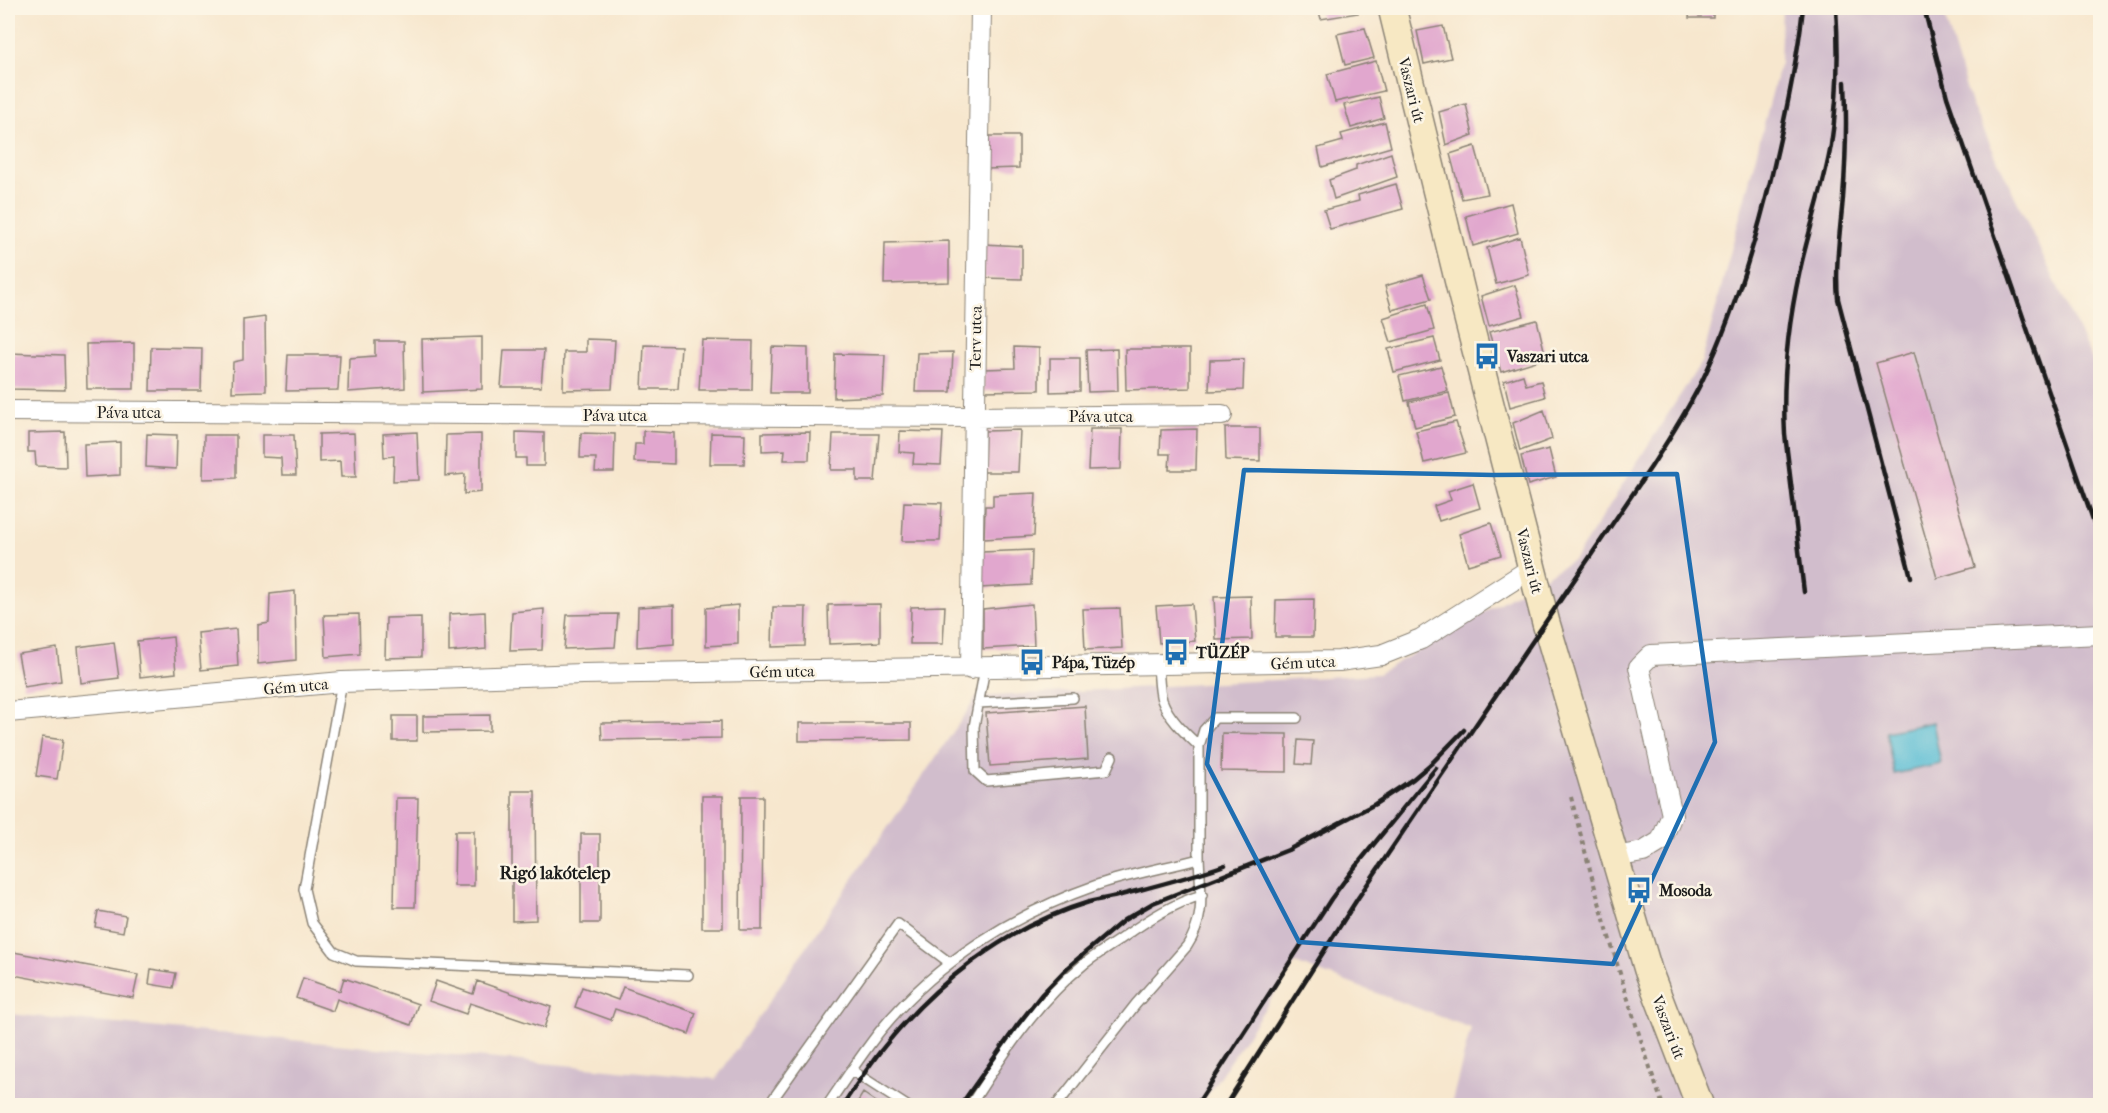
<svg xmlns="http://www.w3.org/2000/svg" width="2108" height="1113" viewBox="0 0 2108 1113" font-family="'IM FELL French Canon',serif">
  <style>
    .industrial { fill: #d1bdcc }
    .water { fill: #56bcd4; stroke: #396c78; stroke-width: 1.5 }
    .building { fill: #e1a7ce }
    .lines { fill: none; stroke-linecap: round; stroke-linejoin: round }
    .lane-casing { stroke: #8a8275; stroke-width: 12 }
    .street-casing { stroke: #8a8275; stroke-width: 22 }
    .secondary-casing { stroke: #8a8275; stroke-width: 30 }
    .path { stroke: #8a8275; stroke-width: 4; stroke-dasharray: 4.5 4.5; stroke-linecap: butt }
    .lane { stroke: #fff; stroke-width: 9 }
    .street { stroke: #fff; stroke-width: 20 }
    .secondary { stroke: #f7e8c3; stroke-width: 27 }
    .rail { stroke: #1c1c1c; stroke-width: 4.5 }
    .marked { fill: none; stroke: #1f6fb2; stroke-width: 4.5; stroke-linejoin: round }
    .labels { text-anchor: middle; stroke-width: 5; stroke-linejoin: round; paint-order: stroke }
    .street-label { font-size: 16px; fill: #1c1c1c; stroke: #fcf5e5 }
    .poi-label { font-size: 16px; font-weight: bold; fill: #1c1c1c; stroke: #fcf5e5; text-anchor: start }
    .neighbourhood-label { font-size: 18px; font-weight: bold; fill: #1c1c1c; stroke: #fcf5e5 }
  </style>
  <rect width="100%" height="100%" fill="#fcf5e5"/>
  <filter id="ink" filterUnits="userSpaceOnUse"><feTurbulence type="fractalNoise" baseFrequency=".0167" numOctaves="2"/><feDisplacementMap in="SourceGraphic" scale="12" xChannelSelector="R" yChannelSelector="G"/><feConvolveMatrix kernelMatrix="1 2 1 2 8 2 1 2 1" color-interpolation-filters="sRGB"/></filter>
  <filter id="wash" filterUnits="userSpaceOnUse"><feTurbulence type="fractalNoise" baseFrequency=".008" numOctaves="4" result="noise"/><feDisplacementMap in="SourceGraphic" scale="24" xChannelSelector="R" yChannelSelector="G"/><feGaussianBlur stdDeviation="1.35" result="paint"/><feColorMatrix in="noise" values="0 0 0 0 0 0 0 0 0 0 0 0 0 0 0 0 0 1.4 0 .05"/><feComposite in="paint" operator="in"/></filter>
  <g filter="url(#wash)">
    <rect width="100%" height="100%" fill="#f7e7ce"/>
    <path class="industrial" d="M1782,8H1942L1971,104L2100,376V1105H1451L1471,1028L1295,963L1200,1106L8,1105V1014L716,1079L977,697L1378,674L1575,559L1702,361L1780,63Z"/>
    <path class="water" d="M1933,722L1941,764L1894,774L1886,732Z"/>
    <g id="blocks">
      <path class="building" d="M1318,8H1356L1358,13L1321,19Z
        M1690,8H1713V18H1689Z
        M1443,26L1451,58L1424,64L1417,31Z
        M1365,28L1374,58L1345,65L1337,34Z
        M1376,61L1384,91L1335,102L1327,74Z
        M1379,97L1384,118L1351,128L1344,105Z
        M1466,104L1473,135L1446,145L1439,112Z
        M1385,122L1391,147L1322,167L1318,148L1343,141L1341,134Z
        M986,136H1019V168L986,169Z
        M1475,146L1488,194L1462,199L1450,154Z
        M1391,153L1397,177L1334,199L1329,180L1356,170V165Z
        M1396,184L1403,209L1330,229L1324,210L1359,201L1358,195Z
        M1511,203L1518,233L1473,246L1466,216Z
        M1520,237L1529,275L1496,284L1487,248Z
        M949,241V282L884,284L885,243Z
        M983,244L1022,246V279L983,278Z
        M1423,275L1431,299L1392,310L1385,286Z
        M1515,285L1524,316L1489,326L1481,296Z
        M1427,304L1434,330L1391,342L1383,318Z
        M265,317L266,391L232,392L233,362L243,360V320Z
        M1537,320L1546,358L1501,372L1489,332Z
        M482,337V389L423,392L422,339Z
        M1434,338L1440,360L1394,372L1388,349Z
        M586,339L615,340L612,389L563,390L564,352H586Z
        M702,340L753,341L752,390H699Z
        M375,341H404L405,388L348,392L349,358L375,356Z
        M134,343V389H87L86,344Z
        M644,345L681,346L678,389H642Z
        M151,347L202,348L201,391H150Z
        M772,347L808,348V393H770Z
        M1014,347L1039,348V390L983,391L984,369L1015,368Z
        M1117,349L1118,391L1088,392L1086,350Z
        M1125,349H1190V388L1126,390Z
        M504,350H544L541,387H501Z
        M953,352L951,392H915L917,353Z
        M1914,352L1975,567L1937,578L1876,363Z
        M8,353L64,355L65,390L9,389Z
        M835,354L885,355L883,396L834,398Z
        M288,355H340L338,390L286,391Z
        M1050,358H1080V391L1050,392Z
        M1244,359L1243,390L1209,391L1210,360Z
        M1441,366L1448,391L1405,401L1399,376Z
        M1523,375L1526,385L1541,381L1545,397L1510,407L1504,381Z
        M1449,393L1455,417L1415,427L1409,402Z
        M1544,410L1552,439L1520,451L1513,423Z
        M1456,422L1466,453L1424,463L1416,431Z
        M1225,428H1260V461L1226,460Z
        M1090,429H1122L1121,469L1088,470Z
        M1197,429L1196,470H1169L1170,454H1160L1161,430Z
        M1020,430L1018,472H984L985,431Z
        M643,431L674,433V464L634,462L635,444H643Z
        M900,431L943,432L941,465L913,464L914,453L899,452Z
        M65,432L66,467L36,466L35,452H28V433Z
        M417,432L419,480L393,481L394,456L384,457L383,434Z
        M516,432L544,433V466H526V458H516Z
        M810,432L809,460H784L785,450L762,451V433Z
        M354,433L356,477H341L340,461L319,462V434Z
        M581,433L615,434L614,472H595L596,458H580Z
        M711,433L745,434L744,464H710Z
        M147,434L177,435L176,469L146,467Z
        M481,434V492L464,494L465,474L445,476L446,435Z
        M833,434H879L875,481H857V470H831Z
        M204,435H236V478L203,479Z
        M262,435H294L296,475H282L281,458L262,457Z
        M120,442V475L85,477L84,444Z
        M1549,449L1556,477L1528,485L1521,456Z
        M1473,483L1480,508L1439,521L1434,506L1451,500L1448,491Z
        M1036,493L1034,536L984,539L985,506H993V495Z
        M904,502L942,503L940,541H902Z
        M1491,523L1501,555L1468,565L1459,534Z
        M1032,550L1031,585L980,588L982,552Z
        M295,591L296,660L258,664V625L269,623L270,594Z
        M1251,596L1252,639L1216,640L1214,597Z
        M1314,599L1313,637H1275L1276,600Z
        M880,604V642L829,644L828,605Z
        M1032,604L1034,646L983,649V609Z
        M1192,604L1195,641L1159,643L1156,606Z
        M674,605V644L637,647L638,607Z
        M738,605V644L706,646V608Z
        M945,606L943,644H910L911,607Z
        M773,607H806L805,646L772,647Z
        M1120,608L1122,648L1085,650L1083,609Z
        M544,609L542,650L510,651L512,612Z
        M485,612L486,649L449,652V614Z
        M359,614L360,654L326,657L324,615Z
        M618,614L615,647L564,649L567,615Z
        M421,617V657L385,658L386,618Z
        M236,629L238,666L201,670L198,633Z
        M173,637L176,673L140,677L137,641Z
        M114,642L119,678L81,683L78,647Z
        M57,648L61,681L24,687L18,654Z
        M1085,706L1088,759L990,766L986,713Z
        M490,715V731L423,732V716Z
        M393,716H417V741H393Z
        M721,721V738L602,740L601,723Z
        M799,723H911V740L799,741Z
        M1222,733L1287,734V772L1221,771Z
        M42,737L63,740L57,779L36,776Z
        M1298,740L1313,741L1311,765L1296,764Z
        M512,791H535L536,920L512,921Z
        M702,796H723V928H702Z
        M741,796H763L762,930H740Z
        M396,798H418L415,907H394Z
        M455,831H474V886H454Z
        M581,834H600V923H581Z
        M98,911L126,916L123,932L95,927Z
        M8,951L138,975L133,998L8,974Z
        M151,969L176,973L173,988L149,984Z
        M303,978L340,991L344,978L418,1004L411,1025L337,999L333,1011L296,998Z
        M436,981L473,994L477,981L551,1007L544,1028L470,1003L466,1014L429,1001Z
        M582,987L618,1000L623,987L696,1013L689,1034L615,1009L611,1020L575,1007Z
        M863,1093L882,1106H855Z"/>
    </g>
  </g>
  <g filter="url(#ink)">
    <use href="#blocks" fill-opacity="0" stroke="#8a8275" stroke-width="1.5"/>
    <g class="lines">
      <g class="lane-casing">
        <path id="lane" d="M985,668L974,727L975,771L986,781L1106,770L1112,757
          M342,682L304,889L312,923L334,952L356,961L688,975
          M978,703L1073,698
          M1199,746L1204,730L1215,718H1297
          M851,1070L907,1106
          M768,1106L898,924L950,963
          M827,1106C844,1081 861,1055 880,1031C936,962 1014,914 1097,885C1130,874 1165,868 1199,859
          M970,1106C1003,1054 1036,1003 1084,964C1097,954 1112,945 1125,936C1149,919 1174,903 1202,895
          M1056,1106L1136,1004L1187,946C1208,914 1199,887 1199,852C1199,817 1199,781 1199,746C1185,733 1169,719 1162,700C1159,690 1159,676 1158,666"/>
      </g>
      <g class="street-casing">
        <path id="street" d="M8,411L974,417L1222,415
          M971,669L981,8
          M8,712L342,682L583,674L1339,661L1381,655L1421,639L1532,568
          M1614,857L1643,852L1661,841L1672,815L1639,667L1651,655L2100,634"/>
      </g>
      <g class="secondary-casing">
        <path id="secondary" d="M1392,8L1462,295L1546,623L1648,970L1700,1106"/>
      </g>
      <path class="path" d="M1571,797C1597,901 1628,1004 1663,1106"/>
      <use href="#lane" class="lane"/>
      <use href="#street" class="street"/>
      <use href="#secondary" class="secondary"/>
      <path class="rail" d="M1924,8L1947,97L2100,540
        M1845,82C1847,121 1846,159 1843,198C1840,232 1835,265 1838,299L1911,577
        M1804,592L1785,434C1782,378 1788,324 1800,270C1809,228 1824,187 1831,145C1838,99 1839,53 1836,8
        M842,1106C854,1088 866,1070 879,1053C932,985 1005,927 1089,902C1100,899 1110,898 1121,895C1155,886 1191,877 1225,865
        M960,1106L1016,1027L1042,994L1068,967L1124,920L1153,903L1288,850L1375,804L1413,779L1433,762L1464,730
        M1196,1106L1331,899L1351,872L1436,768
        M1225,1106L1358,898L1651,467C1669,439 1687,411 1702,381C1734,315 1755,244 1772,174C1785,119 1797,64 1803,8"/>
    </g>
  </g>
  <path class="marked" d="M1244,470L1494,475L1677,474L1715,742L1613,964L1299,942L1207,764Z"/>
  <defs>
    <g id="bus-bare" transform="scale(2.07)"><path d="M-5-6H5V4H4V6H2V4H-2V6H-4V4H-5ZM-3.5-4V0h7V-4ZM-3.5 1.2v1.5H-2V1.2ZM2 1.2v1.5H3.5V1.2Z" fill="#1f6fb2" stroke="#fcf5e5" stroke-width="2.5" paint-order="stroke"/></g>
  </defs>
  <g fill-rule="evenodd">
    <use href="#bus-bare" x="1487" y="356"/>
    <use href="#bus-bare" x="1176" y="652"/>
    <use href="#bus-bare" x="1032" y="662"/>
    <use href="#bus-bare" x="1639" y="890"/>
  </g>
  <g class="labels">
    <g class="street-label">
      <text transform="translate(1412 90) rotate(76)" y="6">Vaszari út</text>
      <text transform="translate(975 338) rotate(-89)" y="6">Terv utca</text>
      <text x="129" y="418">Páva utca</text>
      <text x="615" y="421">Páva utca</text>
      <text x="1101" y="422">Páva utca</text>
      <text transform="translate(1530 561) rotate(76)" y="6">Vaszari út</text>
      <text transform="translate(1303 662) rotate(-2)" y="6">Gém utca</text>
      <text transform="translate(782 671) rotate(-1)" y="6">Gém utca</text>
      <text transform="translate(296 686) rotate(-5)" y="6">Gém utca</text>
      <text transform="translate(1669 1027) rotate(69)" y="6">Vaszari út</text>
    </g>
    <g class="poi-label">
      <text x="1507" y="362">Vaszari utca</text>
      <text x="1196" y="658">TÜZÉP</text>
      <text x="1052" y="668">Pápa, Tüzép</text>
      <text x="1659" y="896">Mosoda</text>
    </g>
    <g class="neighbourhood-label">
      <text x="555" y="879">Rigó lakótelep</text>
    </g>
  </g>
  <rect width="2108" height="1113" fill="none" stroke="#fcf5e5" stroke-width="30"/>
</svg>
